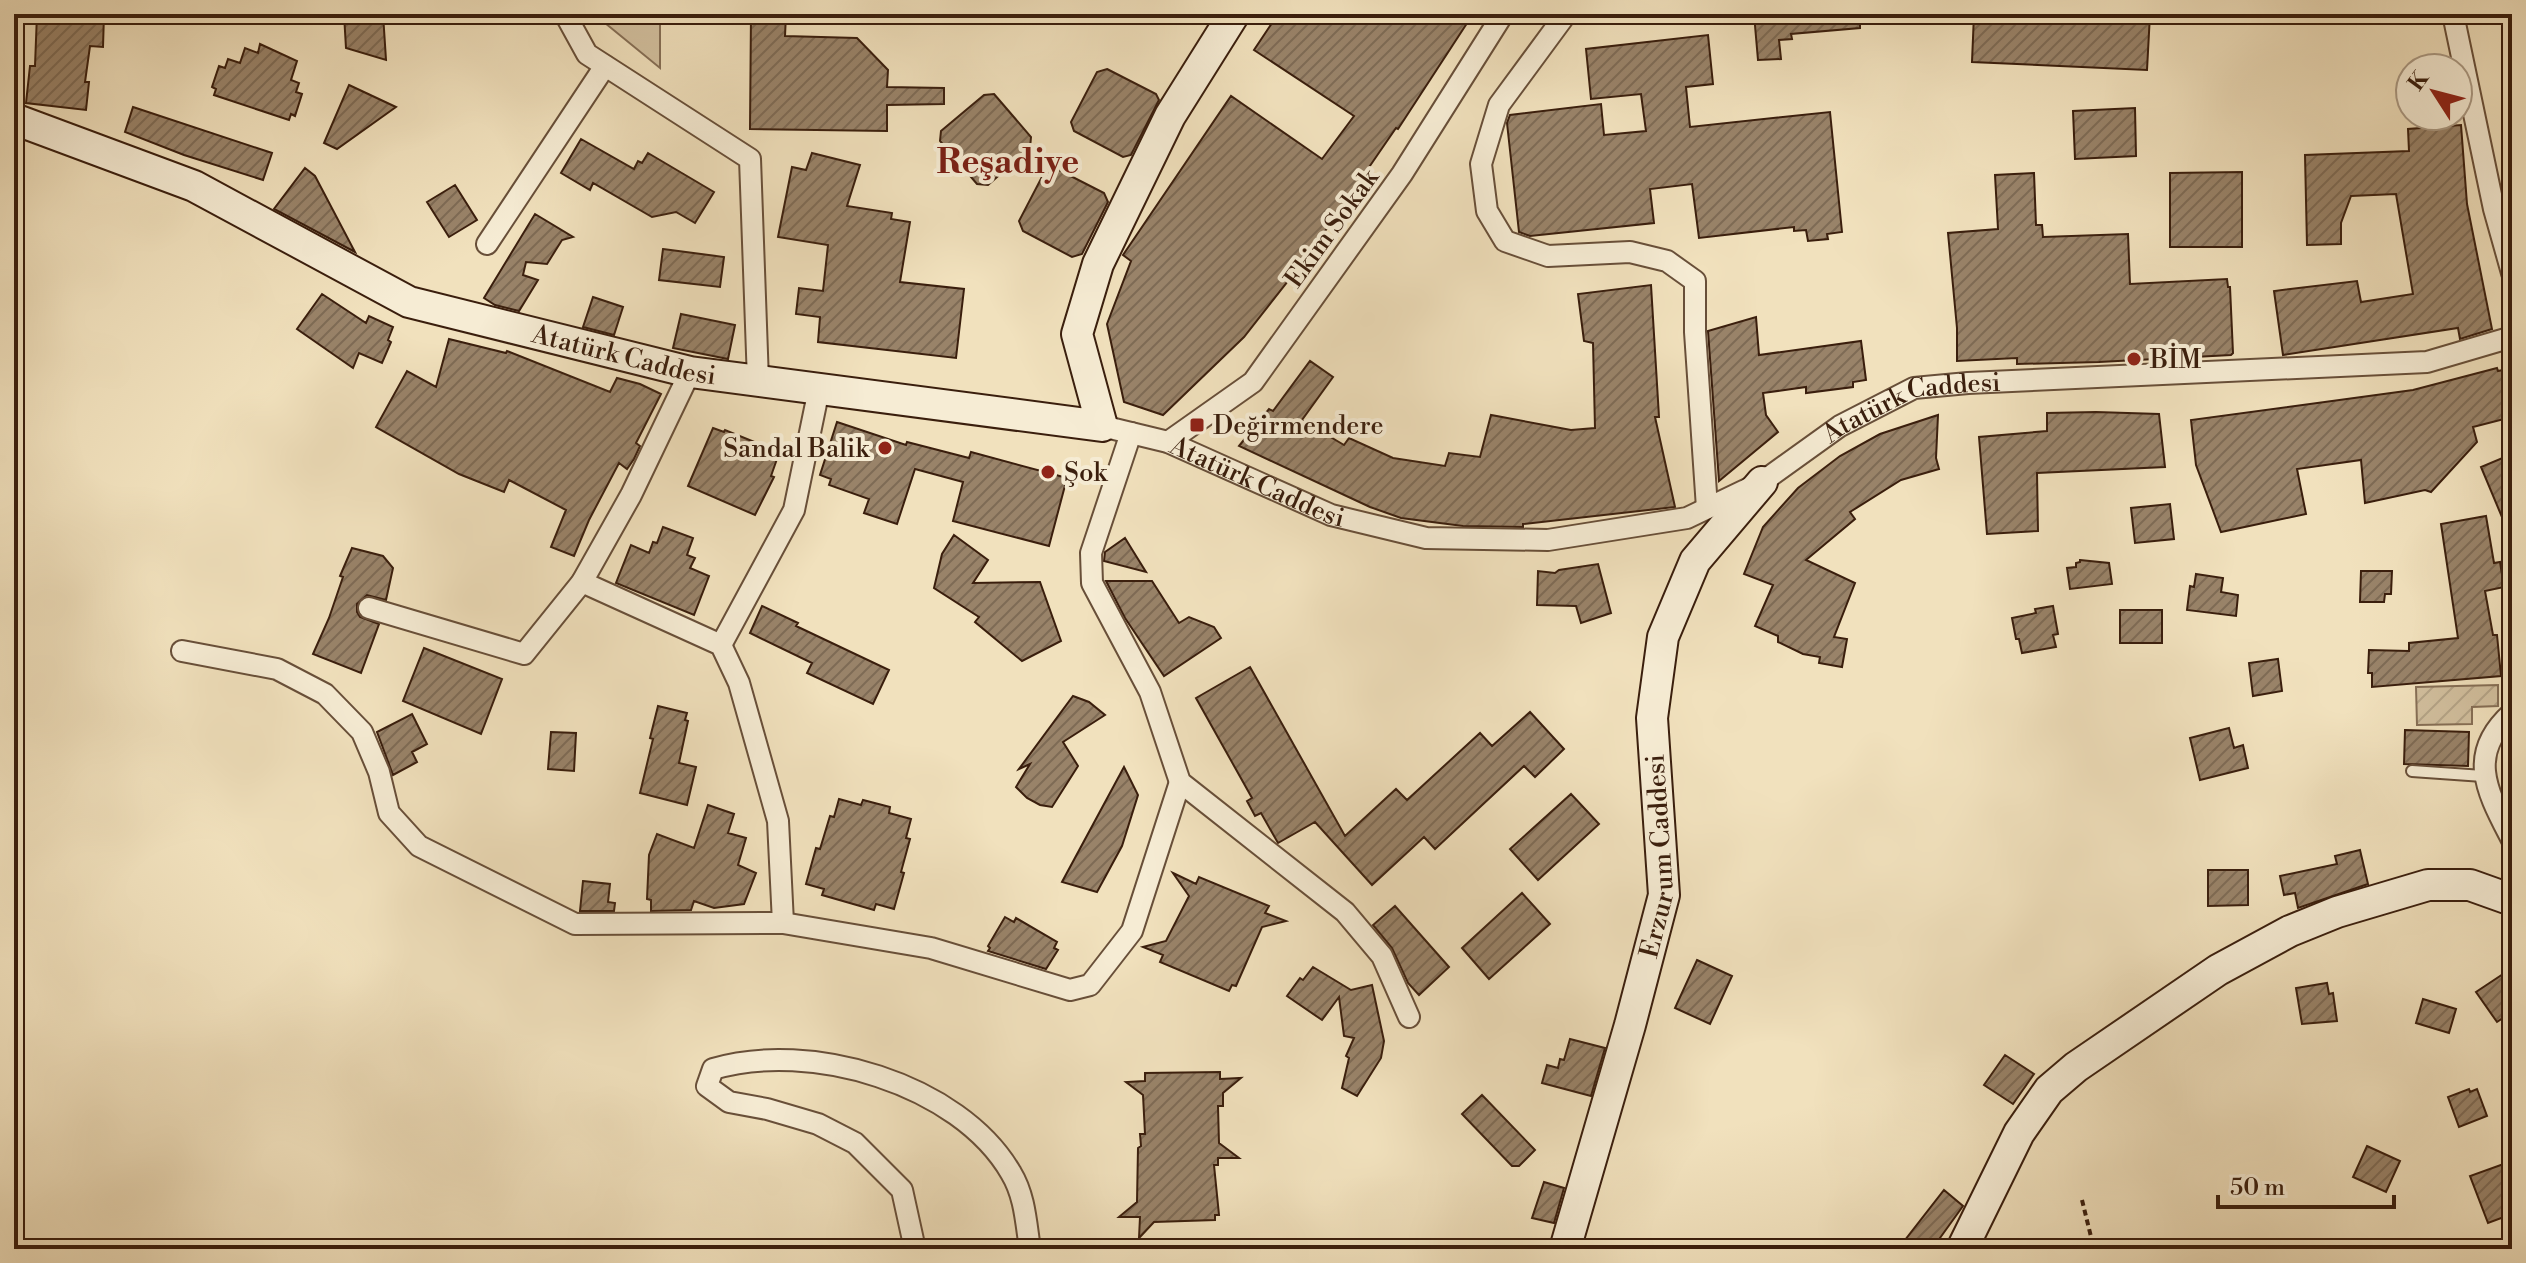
<svg xmlns="http://www.w3.org/2000/svg" width="2526" height="1263" viewBox="0 0 2526 1263" font-family="'Libre Bodoni',serif">
  <style>
    .park { fill: #d2c09f; stroke: #866f56; stroke-width: 2 }
    .garden { fill: url(#garden-furrows); stroke: #866f56; stroke-width: 2 }
    .building { fill: url(#building-hatch); stroke: #3a1e0d; stroke-width: 2 }
    .lines { fill: none; stroke-linecap: round; stroke-linejoin: round }
    .lane-casing { stroke: #684f39; stroke-width: 14 }
    .street-casing { stroke: #684f39; stroke-width: 24 }
    .secondary-casing { stroke: #3a1e0d; stroke-width: 34 }
    .path { stroke: #3a1e0d; stroke-width: 4; stroke-dasharray: 6 4; stroke-linecap: butt }
    .lane { stroke: #f6ecd4; stroke-width: 10 }
    .street { stroke: #f6ecd4; stroke-width: 20 }
    .secondary { stroke: #f6ecd4; stroke-width: 30 }
    .poi-dot { fill: #8f2418; stroke: #f6ecd4; stroke-width: 3 }
    .labels { text-anchor: middle; stroke-width: 8; stroke-linejoin: round; paint-order: stroke }
    .street-label { font-size: 26px; fill: #3a1e0d; stroke: #f6ecd4 }
    .poi-label { font-size: 26px; fill: #3a1e0d; stroke: #f6ecd4; text-anchor: start }
    .district-label { font-size: 34px; font-weight: bold; fill: #7a1f14; stroke: #f6ecd4 }
  </style>
  <defs>
    <pattern id="garden-furrows" width="10" height="10" patternUnits="userSpaceOnUse" patternTransform="scale(2)"><rect width="10" height="10" fill="#d2c09f"/><path d="M-1 1l2-2M0 10L10 0M9 11l2-2" fill="none" stroke="#b5a588"/></pattern>
    <pattern id="building-hatch" width="6" height="6" patternUnits="userSpaceOnUse" patternTransform="scale(2)"><rect width="6" height="6" fill="#998369"/><path d="M-1 1l2-2M0 6l6-6M5 7l2-2" fill="none" stroke="#7e6b55"/></pattern>
  </defs>
  <rect width="100%" height="100%" fill="#f1e1bd"/>
  <filter id="stains"><feTurbulence type="fractalNoise" baseFrequency=".0025" numOctaves="4"/><feColorMatrix values="0 0 0 0 .2 0 0 0 0 .09 0 0 0 0 .02 0 0 0 .5 -.17"/></filter>
  <radialGradient id="worn" r=".72"><stop offset=".6" stop-color="#630" stop-opacity="0"/><stop offset="1" stop-color="#630" stop-opacity=".3"/></radialGradient>
  <path class="park" d="M594,14H660V68Z"/>
  <path class="garden" d="M2498,685V706L2472,707V724L2417,725L2416,687Z"/>
  <path class="building" d="M37,14H104L103,47L90,46L85,82H89L86,110L26,103L30,66H35Z
    M344,14H383L386,60L346,48Z
    M751,14H786L785,36L857,38L888,70L887,87L944,88V104L887,105V131L750,129Z
    M1278,14H1473L1398,129L1396,128L1310,253L1244,337L1163,415L1124,402L1107,324L1131,261L1123,255L1231,96L1322,159L1354,116L1254,50Z
    M1754,14H1860V28L1791,34L1792,39L1779,40L1781,59L1758,60Z
    M1974,14H2150L2147,70L1972,62Z
    M1708,35L1713,84L1686,87L1690,127L1830,112L1842,232L1827,234L1828,239L1808,241L1806,230L1794,231V227L1699,238L1692,184L1650,189L1654,223L1530,236L1519,232L1507,123L1510,115L1601,104L1604,135L1646,131L1641,94L1591,99L1586,49Z
    M260,44L297,61L291,80L299,83L296,92L302,94L295,116L291,114L289,120L214,95L216,89L212,87L219,66L225,68L228,59L240,63L245,48L258,53Z
    M1107,69L1156,94L1159,100L1131,155L1123,157L1074,131L1071,122L1097,72Z
    M349,85L396,107L337,149L324,143Z
    M994,94L1031,137L1030,148L988,185L977,184L940,141L941,131L984,95Z
    M133,107L272,153L263,180L184,155L125,132Z
    M2135,108L2136,156L2075,159L2073,111Z
    M2461,125L2467,204L2492,329L2460,339L2458,328L2283,355L2274,291L2357,281L2361,302L2413,294L2396,194L2351,196L2341,223V244L2307,245L2305,155L2409,151L2408,129Z
    M581,139L634,169L638,161L642,163L648,153L714,192L695,223L676,212L652,217L593,183L590,190L561,173Z
    M812,153L860,165L847,206L892,213L891,219L910,222L900,282L964,289L956,358L818,342L820,317L796,314L799,288L823,291L828,245L778,237L792,167L806,170Z
    M305,168L315,176L355,252L274,209Z
    M1055,168L1104,193L1108,202L1082,254L1072,257L1023,231L1019,221L1045,171Z
    M2242,172V247H2170V173Z
    M2034,173L2036,225H2042L2043,237L2128,234L2130,284L2227,279L2228,287H2230L2233,353L2231,355L2099,362L2017,364V358L1957,361V328L1948,233L1998,229L1995,175Z
    M455,185L477,220L449,237L427,202Z
    M535,214L573,237L562,240L547,264L526,262L523,275L538,280L519,311L495,305L484,298Z
    M663,249L724,257L720,287L659,280Z
    M1651,285L1659,417H1655L1675,507L1523,524V527L1463,526L1401,518L1370,507L1239,446L1269,409L1273,411L1310,361L1333,377L1302,420L1344,445L1349,438L1393,458L1445,466L1449,453L1480,457L1491,415L1571,430L1595,428L1593,343L1584,341L1578,294Z
    M322,294L366,323L369,316L393,327L388,340L391,342L382,363L359,353L353,368L297,329Z
    M593,297L623,307L614,335L583,327Z
    M681,314L735,325L728,359L673,348Z
    M1756,317L1759,355L1861,341L1866,380L1853,382V387L1806,393V387L1763,393L1766,415L1778,432L1719,481L1708,331Z
    M449,339L506,353L507,351L610,392L617,378L640,384L661,394L636,443L640,446L634,459L627,469L619,463L589,520L574,556L551,547L566,510L509,480L504,492L459,474L376,427L407,371L436,387Z
    M2497,368L2498,371L2512,368V417L2473,427L2477,442L2431,492L2425,490L2365,503L2361,460L2297,469L2306,514L2221,532L2196,465L2191,420L2413,390Z
    M2096,412L2159,414L2165,467L2037,473L2038,531L1987,534L1979,437L2047,431V413Z
    M1938,415L1936,458L1939,469L1901,480L1850,512L1855,519L1806,560L1855,583L1834,637L1847,639L1842,667L1819,663L1820,657L1803,654L1778,642V636L1755,626L1773,585L1744,574L1763,527L1798,488L1840,456L1880,434Z
    M837,422L906,445L907,442L969,458L971,452L1067,478L1049,546L953,521L963,482L915,469L897,524L864,513L869,499L829,485L831,479L820,475Z
    M713,428L724,432L725,430L769,448L767,451L778,456L771,476L774,477L755,515L688,486Z
    M2512,454V541L2481,467Z
    M2170,504L2174,539L2135,543L2131,508Z
    M2486,516L2494,563L2500,562L2504,587L2485,591L2493,635H2497L2501,676L2372,687V673H2368L2369,650L2409,651V643L2458,638L2441,524Z
    M663,527L693,538L687,555L695,558L690,568L709,576L694,615L616,583L631,545L649,553L653,542L657,543Z
    M954,535L988,560L973,583L1040,582L1061,641L1022,661L975,622L979,617L934,588L942,554Z
    M1125,538L1133,551L1146,572L1104,561L1105,552Z
    M352,548L383,556L393,568L386,600L367,595L357,604V612L360,617L379,624L361,673L313,654L329,618L343,577L340,576Z
    M2080,560L2109,563L2112,584L2070,589L2067,568L2076,567V563L2080,562Z
    M1598,564L1611,613L1581,623L1576,606L1537,605L1538,571L1555,573L1559,570Z
    M2361,571H2392L2391,594H2385L2384,602H2360Z
    M2196,574L2223,578L2221,592L2238,595L2236,616L2187,610L2190,586L2194,587Z
    M1106,581H1152L1179,623L1189,617L1214,627L1221,638L1164,676L1125,618Z
    M762,606L798,623L796,626L889,670L873,704L807,673L812,663L750,633Z
    M2053,606L2058,634L2053,635L2056,647L2022,653L2019,639H2016L2012,618L2036,613L2035,609Z
    M2120,610H2162V643H2120Z
    M424,648L502,679L481,734L403,701Z
    M2278,659L2282,691L2253,696L2249,663Z
    M1250,667L1345,836L1396,789L1407,800L1480,733L1492,746L1530,712L1564,749L1535,777L1524,766L1435,849L1424,837L1372,885L1315,822L1278,843L1261,813L1255,816L1247,801L1252,798L1196,698Z
    M1073,696L1089,702L1105,715L1063,742L1078,766L1052,807L1040,805L1027,798L1016,787L1030,764L1019,769Z
    M658,706L687,713L685,720L688,721L679,763L696,767L687,805L640,793L653,739L650,738Z
    M412,714L427,744L412,752L417,762L393,775L377,732Z
    M2229,728L2234,748L2243,745L2248,768L2200,780L2190,738Z
    M2405,730L2469,732L2468,766L2404,764Z
    M551,732L576,733L574,771L548,769Z
    M1124,767L1138,795L1122,846L1097,892L1062,882Z
    M1571,794L1599,824L1538,880L1510,849Z
    M839,799L861,805L863,800L890,807L889,813L911,819L906,838L910,839L901,872L904,873L894,909L876,904L874,910L822,895L824,889L806,884L816,848L820,849L830,816L834,817Z
    M708,805L734,814L728,833L746,838L738,865L756,873L744,904L714,908L694,901L691,910L651,911V900L647,899L649,855L657,834L694,848Z
    M2360,850L2368,884L2298,908L2295,893L2284,895L2280,876L2337,864L2335,856Z
    M2208,870H2248V905L2208,906Z
    M1173,873L1196,884L1199,877L1269,906L1265,913L1286,921L1262,927L1236,986L1232,985L1229,991L1160,962L1163,955L1143,947L1166,941L1189,896Z
    M583,881L610,884L608,902L615,903L614,911H580Z
    M1522,893L1550,924L1489,979L1462,948Z
    M1395,906L1449,967L1419,995L1408,983L1392,948L1373,925Z
    M1005,917L1014,922L1016,918L1057,942L1054,948L1058,950L1046,969L988,951L990,948L988,946Z
    M1697,960L1732,976L1710,1024L1675,1008Z
    M1313,967L1351,990L1372,985L1384,1041L1381,1058L1357,1096L1342,1088L1349,1058L1346,1056L1354,1038L1344,1036L1339,997L1322,1020L1287,996L1300,978L1303,980Z
    M2512,968V1012L2497,1022L2476,992Z
    M2327,983L2329,994L2333,993L2337,1021L2302,1024L2296,988Z
    M2423,999L2456,1009L2449,1033L2416,1023Z
    M1570,1039L1605,1048L1591,1096L1542,1083L1547,1065L1558,1068L1560,1059L1564,1060Z
    M2005,1055L2034,1074L2013,1104L1984,1085Z
    M1220,1072V1079L1241,1078L1223,1093V1106H1218L1219,1143L1239,1158H1218V1165H1214L1219,1215H1215V1220L1154,1222L1139,1238L1140,1217H1119L1137,1202L1138,1148L1141,1146L1140,1134H1145L1143,1095L1126,1082L1145,1081V1073Z
    M2469,1089L2470,1092L2477,1089L2487,1116L2459,1127L2448,1097Z
    M1482,1095L1535,1150L1519,1166H1512L1462,1114Z
    M2367,1146L2400,1161L2386,1192L2353,1177Z
    M2512,1161V1214L2488,1223L2470,1176Z
    M1544,1182L1564,1188L1554,1223L1532,1218Z
    M1944,1190L1963,1206L1932,1249H1898Z"/>
  <g class="lines">
    <g class="lane-casing">
      <path id="lane" d="M2412,771L2483,776"/>
    </g>
    <g class="street-casing">
      <g id="street">
        <path d="M565,14L587,54L750,159L758,381"/>
        <path d="M1566,14L1499,105L1481,164L1487,211L1505,241L1548,256L1630,252L1667,261L1695,281V332L1707,508"/>
        <path d="M2453,14L2494,209L2512,273"/>
        <path d="M487,244L605,66"/>
        <path id="s1" d="M1102,426L1168,442L1331,515L1426,538L1548,540L1687,518L1762,482L1840,426L1914,388L1968,383L2427,362L2512,337"/>
        <path d="M1131,433L1091,553L1092,583L1150,692L1180,782L1345,912L1382,956L1409,1017"/>
        <path d="M1168,442L1253,382L1402,174L1503,14"/>
        <path d="M582,582L721,645L739,683L778,821L783,923"/>
        <path d="M369,608L524,654L582,582L631,495L690,372"/>
        <path d="M721,645L794,510L819,389"/>
        <path d="M182,651L277,669L325,694L362,732L379,772L389,813L419,846L575,924L783,923L931,948L1070,990L1090,985L1132,931L1180,782"/>
        <path d="M2512,713C2465,755 2488,793 2512,840"/>
        <path d="M912,1249L913,1240L902,1190L855,1143L818,1124L767,1109L729,1102L707,1086L713,1069C809,1040 959,1083 1011,1173C1025,1196 1026,1223 1030,1249"/>
      </g>
    </g>
    <g class="secondary-casing">
      <g id="secondary">
        <path id="s2" d="M14,119L194,186L409,302L690,372L1102,426L1077,334L1098,264L1170,116L1234,14"/>
        <path id="s3" d="M1565,1249L1630,1025L1664,895L1652,718L1663,637L1695,561L1762,482"/>
        <path d="M1962,1249L2019,1133L2049,1090L2076,1067L2218,970L2290,931L2337,912L2428,885H2470L2512,900"/>
      </g>
    </g>
    <path class="path" d="M2082,1200L2094,1249"/>
    <use href="#lane" class="lane"/>
    <use href="#street" class="street"/>
    <use href="#secondary" class="secondary"/>
  </g>
  <g class="poi-dot">
    <circle cx="2134" cy="359" r="8"/>
    <rect x="1189" y="417" width="16" height="16" rx="4"/>
    <circle cx="885" cy="448" r="8"/>
    <circle cx="1048" cy="472" r="8"/>
  </g>
  <g class="labels">
    <g class="street-label">
      <text transform="translate(1331 228) rotate(-54)" y="9">Ekim Sokak</text>
      <text dy="9" stroke="none"><textPath href="#s2" startOffset="658">Atatürk Caddesi</textPath></text>
      <text dy="9" stroke="none"><textPath href="#s1" startOffset="862">Atatürk Caddesi</textPath></text>
      <text dy="9" stroke="none"><textPath href="#s1" startOffset="166">Atatürk Caddesi</textPath></text>
      <text dy="9" stroke="none"><textPath href="#s3" startOffset="406">Erzurum Caddesi</textPath></text>
    </g>
    <g class="poi-label">
      <text x="2150" y="368">BİM</text>
      <text x="1213" y="434">Değirmendere</text>
      <text x="869" y="457" text-anchor="end">Sandal Balik</text>
      <text x="1064" y="481">Şok</text>
    </g>
    <g class="district-label">
      <text x="1008" y="173">Reşadiye</text>
    </g>
  </g>
  <rect width="2526" height="1263" fill="none" stroke="#f1e1bd" stroke-width="48"/>
  <rect x="16" y="16" width="2494" height="1231" fill="none" stroke="#3a1e0d" stroke-width="4"/>
  <rect x="24" y="24" width="2478" height="1215" fill="none" stroke="#3a1e0d" stroke-width="2"/>
  <g transform="translate(2434 92) rotate(306)"><circle r="38" fill="#f6ecd4" stroke="#ab9a84" stroke-width="2"/>
  <path d="M0-6L14 30L0 20L-14 30Z" fill="#8f2418"/>
  <text y="-12" font-size="22" font-weight="bold" text-anchor="middle" fill="#3a1e0d">K</text>
  </g>
  <path d="M2218 1195v12h176v-12" fill="none" stroke="#3a1e0d" stroke-width="4"/>
  <text x="2230" y="1195" font-size="24" fill="#3a1e0d" stroke="#f6ecd4" stroke-width="6" paint-order="stroke">50 m</text>
  <rect width="100%" height="100%" filter="url(#stains)"/>
  <rect width="100%" height="100%" fill="url(#worn)"/>
</svg>
